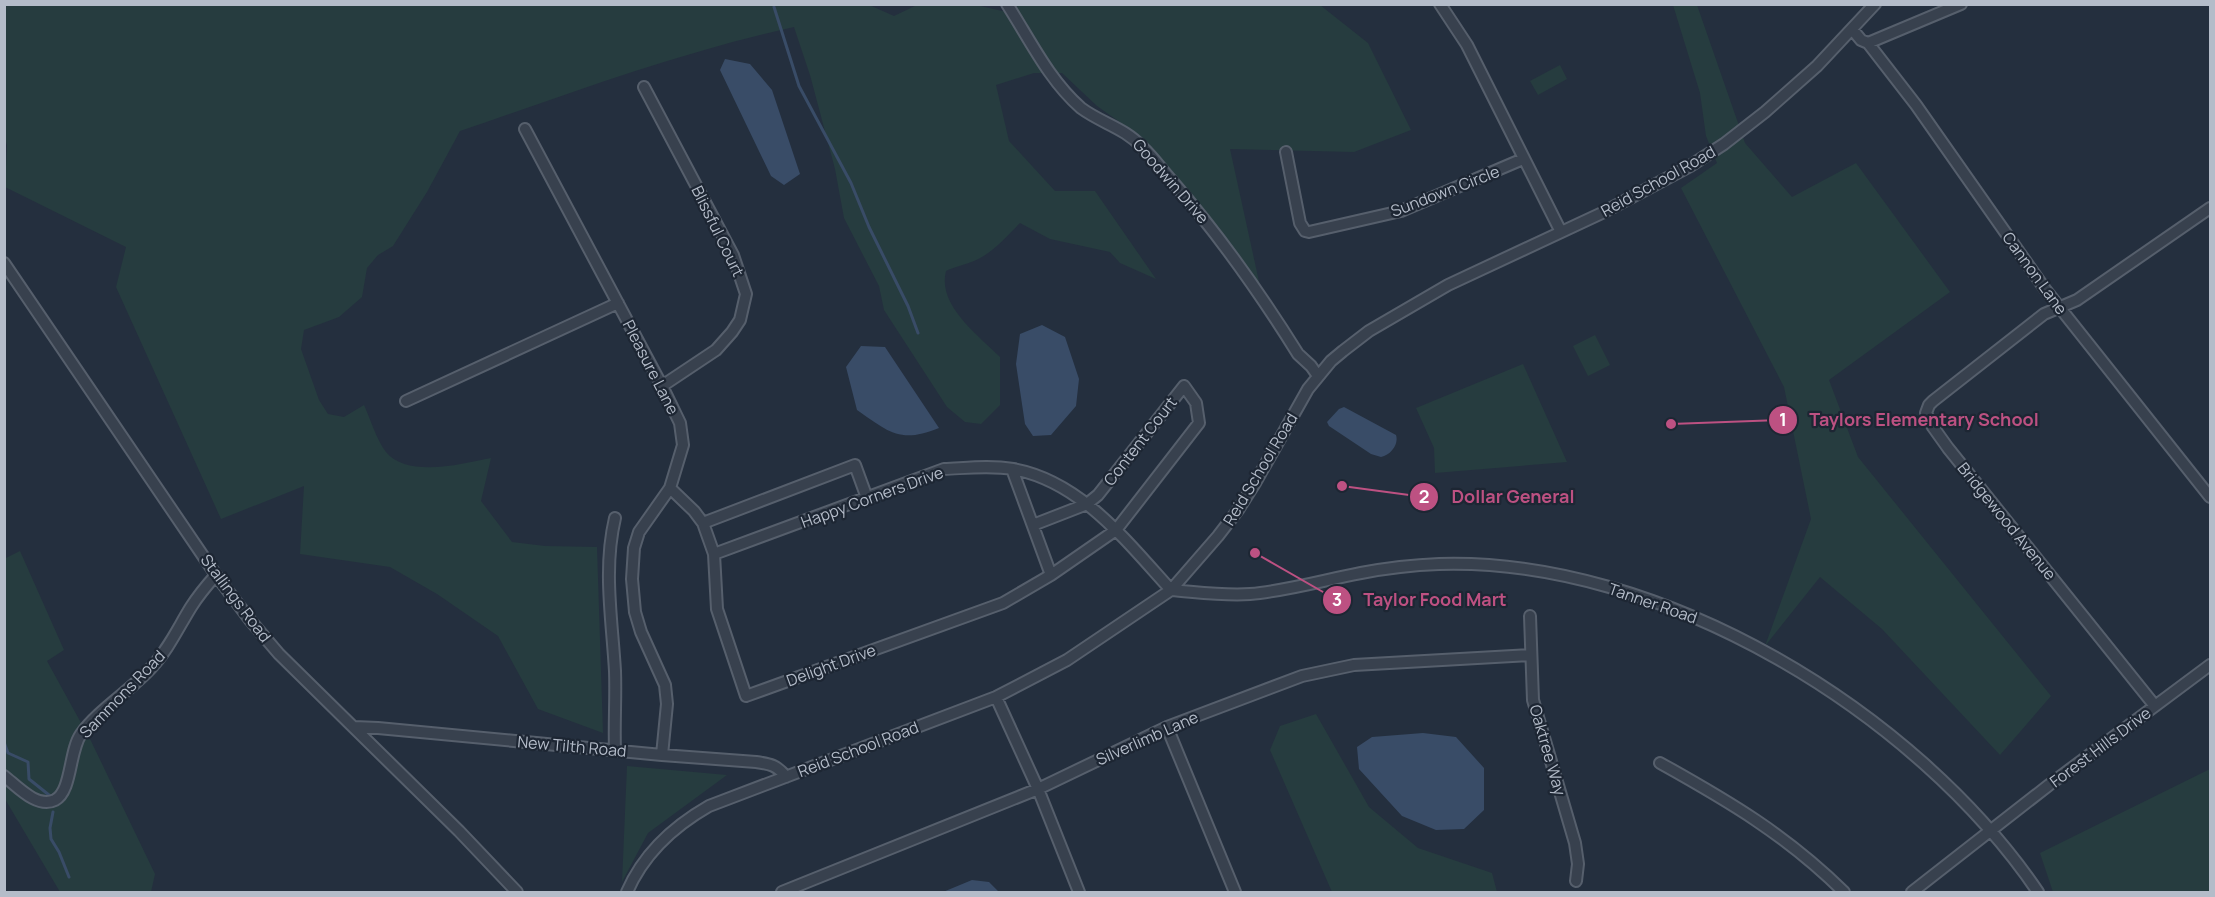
<svg xmlns="http://www.w3.org/2000/svg" width="2215" height="897" viewBox="0 0 2215 897" font-family="Manrope,sans-serif">
  <style>
    .green { fill: #263c3f }
    .water { fill: #394c67 }
    .lines { fill: none; stroke-linecap: round; stroke-linejoin: round }
    .stream { stroke: #394c67; stroke-width: 3 }
    .minor-casing { stroke: #565f6c; stroke-width: 14 }
    .minor { stroke: #38414e; stroke-width: 10 }
    .labels { text-anchor: middle; stroke-width: 4.5; stroke-linejoin: round; paint-order: stroke }
    .street-label { font-size: 16px; fill: #b4bcc9; stroke: #1d2633 }
    .leader { fill: none; stroke: #bd5182; stroke-width: 2 }
    .callout-dot { fill: #bd5182; stroke: #1d2633; stroke-width: 2 }
    .mark-label { font-size: 18px; text-anchor: middle; font-weight: bold; fill: #fff }
    .callout-label { font-size: 18px; text-anchor: middle; font-weight: bold; fill: #bd5182; stroke: #1d2633; stroke-width: 4.5; stroke-linejoin: round; paint-order: stroke }
  </style>
  <rect width="100%" height="100%" fill="#242f3e"/>
  <path class="green" d="M867,4L894,16L919,4L976,5L1011,13L1008,5H1320L1368,43L1411,130L1354,152L1230,149L1260,286L1138,135L1097,106L1062,73H1034L996,85L1009,141L1055,191H1095L1156,279L1120,263L1110,252L1050,239L1020,223C1006,237 993,253 974,261C965,265 956,266 946,271C937,305 978,335 1000,357V405L981,424L965,422L947,407L884,310L879,286L844,218L835,169L810,75L794,27C680,52 571,93 460,131L427,192L393,246L378,255L367,268L362,297L339,317L304,330L301,349L319,400L328,414L344,417L364,405C370,418 377,441 386,452C407,478 462,464 491,458L481,501L512,542L545,546L597,547L603,733L538,709L498,636L437,594L390,567L300,554L304,486L221,519L116,287L126,247L5,187L7,145L4,136V5Z
    M1673,5H1697L1745,143L1792,197L1856,163L1950,292L1829,380L1858,457L2051,696L2000,755L1882,629L1820,577L1765,646L1811,519L1784,387L1681,188L1717,163L1706,136L1700,93Z
    M1560,65L1567,79L1538,95L1530,81Z
    M1595,335L1610,365L1588,376L1573,346Z
    M1523,364L1567,462L1435,473L1434,448L1416,408Z
    M20,551L64,650L47,661L91,741L155,874L151,892H60L5,799L4,559Z
    M1316,714L1369,807L1418,848L1492,873L1497,892H1332L1270,750L1280,726Z
    M627,766L727,775L648,833L622,882Z
    M2210,769V892H2053L2040,853Z"/>
  <path class="water" d="M725,59L750,64L772,90L800,174L784,185L771,176L720,70Z
    M1042,325L1065,337L1079,379L1076,406L1051,435L1033,436L1025,424L1016,364L1020,334Z
    M861,346L885,347L939,428C900,444 889,432 857,410L846,367Z
    M1344,407L1396,435C1399,444 1391,455 1381,457L1371,454L1329,426L1327,422L1339,409Z
    M1423,733L1456,737L1484,768V810L1464,829L1436,830L1402,816L1359,769L1357,747L1372,737Z
    M972,880L989,882L999,892H943Z"/>
  <g class="lines">
    <path class="stream" d="M774,7L799,86L851,183L869,227L908,306L918,333
      M4,742L8,753L28,762L29,779L49,795
      M53,812L50,828L51,839L59,852L69,877"/>
    <g class="minor-casing">
      <path id="minor" d="M1007,4C1030,40 1049,80 1081,108C1101,123 1125,128 1142,147C1153,157 1162,170 1172,181C1219,235 1260,293 1298,354L1311,366L1318,376
        M1440,4L1467,45L1561,232
        M1852,29L1861,40L1868,43L1961,4
        M1868,43L1916,105L2045,289L2210,497
        M644,87L733,255L746,294L740,320L732,332L716,350L662,386
        M525,129L662,386L680,423L683,445L670,488L639,532L634,548L632,579L635,612L641,632L665,685L667,704L662,755
        M1286,152L1300,223L1305,231L1309,232L1401,211L1523,159
        M4,263L216,575L250,620L279,654L459,831L517,892
        M406,401L618,303
        M1012,469L1051,575
        M670,488L694,511L703,523L714,554L717,609L746,696L1003,603L1051,575L1116,530L1199,423L1196,403L1184,386L1098,495L1087,504L1033,525
        M615,518C603,569 612,619 615,671C616,697 614,724 615,750
        M703,523L855,465L867,498
        M714,554L944,469C967,468 990,465 1013,469C1081,481 1127,542 1171,590C1197,592 1224,596 1250,594C1287,591 1324,580 1361,573C1387,568 1413,565 1439,564C1661,557 1916,712 2038,892
        M1530,616L1533,700L1575,843L1578,864L1576,881
        M996,697L1038,789L1079,892
        M2155,706L1948,448L1933,427L1926,413L1929,405L1933,401L2044,314L2077,300L2210,208
        M354,727L378,728L662,755L756,762C770,764 777,765 786,777
        M1167,727L1235,892
        M1660,763C1730,802 1786,835 1844,892
        M4,776C17,786 37,809 55,800C72,791 69,751 81,734C97,711 131,690 151,668C168,650 178,628 191,607C198,596 207,585 216,575
        M627,892C643,855 674,826 709,806L996,697L1067,660L1171,590L1218,536L1238,510L1255,483L1308,389L1331,361L1343,351L1369,331L1448,285L1602,213L1690,166L1724,144L1765,112L1817,66L1875,4
        M782,892L1038,789L1167,727L1302,676L1354,665L1531,655
        M1912,892L2049,785L2210,665"/>
    </g>
    <use href="#minor" class="minor"/>
  </g>
  <g class="labels">
    <g class="street-label">
      <text transform="translate(1171 181) rotate(49)" y="6">Goodwin Drive</text>
      <text transform="translate(1658 181) rotate(-29)" y="6">Reid School Road</text>
      <text transform="translate(1445 191) rotate(-21)" y="6">Sundown Circle</text>
      <text transform="translate(718 231) rotate(64)" y="6">Blissful Court</text>
      <text transform="translate(2035 273) rotate(54)" y="6">Cannon Lane</text>
      <text transform="translate(651 367) rotate(63)" y="6">Pleasure Lane</text>
      <text transform="translate(1140 441) rotate(-52)" y="6">Content Court</text>
      <text transform="translate(1260 469) rotate(-59)" y="6">Reid School Road</text>
      <text transform="translate(872 497) rotate(-20)" y="6">Happy Corners Drive</text>
      <text transform="translate(2007 521) rotate(51)" y="6">Bridgewood Avenue</text>
      <text transform="translate(236 598) rotate(53)" y="6">Stallings Road</text>
      <text transform="translate(1653 603) rotate(19)" y="6">Tanner Road</text>
      <text transform="translate(831 665) rotate(-20)" y="6">Delight Drive</text>
      <text transform="translate(122 694) rotate(-46)" y="6">Sammons Road</text>
      <text transform="translate(1147 738) rotate(-24)" y="6">Silverlimb Lane</text>
      <text transform="translate(572 746) rotate(5)" y="6">New Tilth Road</text>
      <text transform="translate(2100 747) rotate(-37)" y="6">Forest Hills Drive</text>
      <text transform="translate(858 749) rotate(-21)" y="6">Reid School Road</text>
      <text transform="translate(1548 750) rotate(74)" y="6">Oaktree Way</text>
    </g>
  </g>
  <path class="leader" d="M1671 424L1783 420M1342 486L1424 497M1255 553L1337 600"/>
  <g class="callout-dot">
    <circle cx="1671" cy="424" r="6"/>
    <circle cx="1342" cy="486" r="6"/>
    <circle cx="1255" cy="553" r="6"/>
    <circle cx="1783" cy="420" r="15"/>
    <circle cx="1424" cy="497" r="15"/>
    <circle cx="1337" cy="600" r="15"/>
  </g>
  <g class="mark-label">
    <text x="1783" y="426">1</text>
    <text x="1424" y="503">2</text>
    <text x="1337" y="606">3</text>
  </g>
  <g class="callout-label">
    <text x="1924" y="426">Taylors Elementary School</text>
    <text x="1513" y="503">Dollar General</text>
    <text x="1435" y="606">Taylor Food Mart</text>
  </g>
  <rect width="2215" height="897" fill="none" stroke="#b4bcc9" stroke-width="12"/>
</svg>
